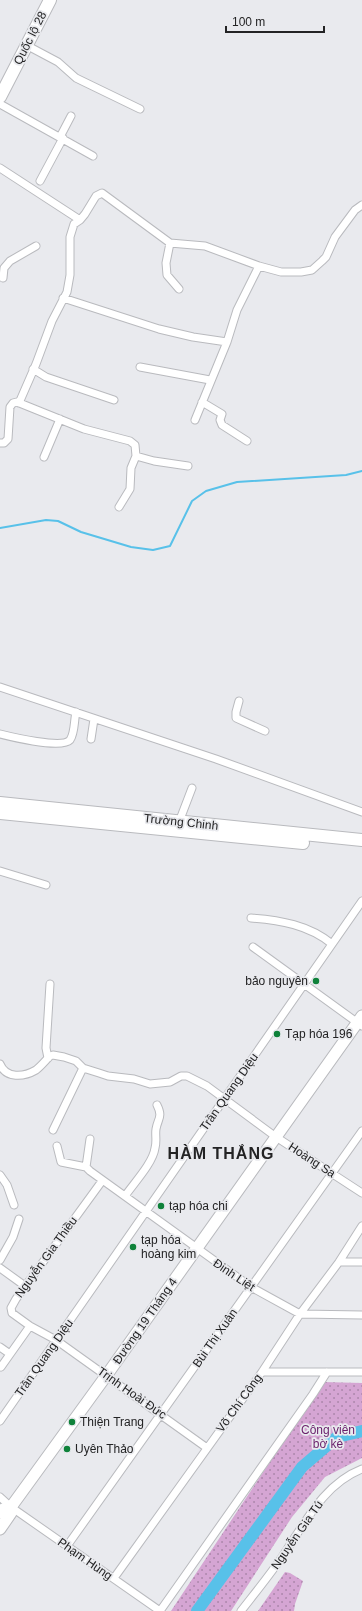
<svg xmlns="http://www.w3.org/2000/svg" width="362" height="1611" viewBox="0 0 362 1611" font-family="Helvetica,sans-serif">
  <style>
    .grass { fill: url(#grass-dots) }
    .lines { fill: none; stroke-linecap: round; stroke-linejoin: round }
    .stream { stroke: #58c1e9; stroke-width: 2 }
    .river { stroke: #58c1e9; stroke-width: 12 }
    .minor-casing { stroke: #b9babe; stroke-width: 9 }
    .primary-casing { stroke: #b9babe; stroke-width: 13 }
    .trunk-casing { stroke: #b9babe; stroke-width: 14 }
    .minor { stroke: #fff; stroke-width: 7 }
    .primary { stroke: #fff; stroke-width: 11 }
    .trunk { stroke: #fff; stroke-width: 12 }
    .poi-dot { fill: #0f823a; stroke: #e9eaee; stroke-width: 1.5 }
    .labels { text-anchor: middle; stroke-width: 3.5; stroke-linejoin: round; paint-order: stroke }
    .street-label { font-size: 12px; fill: #232324; stroke: #e9eaee }
    .poi-label { font-size: 12px; fill: #232324; stroke: #e9eaee; text-anchor: start }
    .park-label { font-size: 12px; fill: #691e6a; stroke: #e9eaee }
    .district-label { font-size: 16px; font-weight: bold; letter-spacing: 1px; fill: #232324; stroke: #e9eaee }
  </style>
  <defs>
    <pattern id="grass-dots" width="8" height="8" patternUnits="userSpaceOnUse"><rect width="8" height="8" fill="#d5a5d3"/><path d="M2 2h.1M6 6h.1" fill="none" stroke="#ac86ab" stroke-width="1.8" stroke-linecap="round"/></pattern>
  </defs>
  <rect width="100%" height="100%" fill="#e9eaee"/>
  <path class="grass" d="M323,1382L362,1383V1458L325,1477L292,1517L231,1611H171Z
    M285,1572L290,1573L303,1581L295,1604L294,1611H258Z"/>
  <g class="lines">
    <path class="stream" d="M0,528L46,520L58,521L81,532L131,547L153,550L170,546L192,501L206,491L237,482L346,475L362,471"/>
    <path class="river" d="M197,1611L302,1467L337,1437L362,1431"/>
    <g class="minor-casing">
      <path id="minor" d="M26,45L58,62L76,78L140,109
        M0,104L93,156
        M60,137L71,116
        M0,168L80,220L85,214L96,196L102,193L170,243L205,246L259,266L281,272H301L312,270L322,261L326,257L335,237L355,210L362,205
        M40,181L63,138
        M170,243L166,263L167,275L179,289
        M3,278L4,268L10,261L36,246
        M63,298L159,329L193,337L227,342
        M140,367L210,380
        M33,369L46,377L114,400
        M202,402L222,414L220,420L222,425L247,441
        M19,403L36,364L52,321L67,292L70,275V237L74,224L80,220
        M195,420L227,342L237,310L259,266
        M0,443H4L8,439L10,407L13,403L17,402L84,429L130,441L135,445L136,456L131,468L130,489L119,507
        M136,456L154,461L188,466
        M44,457L60,419
        M0,687L216,759L362,812
        M239,701L236,712V718L265,731
        M0,734C12,737 62,749 70,740C75,733 74,720 76,712
        M91,739L94,719
        M179,822L192,788
        M0,871L46,885
        M251,918C280,920 309,925 332,944
        M253,947L362,1026
        M48,1058L46,1048L50,984
        M0,1064C6,1079 24,1077 36,1070C41,1066 45,1061 50,1056L53,1055L64,1057L76,1061L83,1068L99,1073L108,1076L134,1079L150,1084L170,1082L181,1076H187L207,1086L276,1137L362,1193
        M53,1130L83,1068
        M90,1139L86,1167L90,1171L251,1287L300,1314L362,1315
        M57,1146L61,1162L86,1167
        M0,1175L7,1185L14,1205
        M102,1181L16,1299L11,1308L12,1313L30,1326L56,1340L207,1448
        M125,1196C134,1183 153,1163 155,1148C157,1141 155,1135 156,1129C158,1118 163,1117 157,1105
        M0,1260L13,1237L19,1219
        M339,1262H362
        M0,1268L25,1286
        M0,1347L10,1354
        M1,1367L30,1326
        M262,1372H362
        M0,1421L362,901
        M0,1497L11,1507L160,1611
        M67,1546L362,1131
        M114,1578L262,1372L300,1314L339,1262L362,1226
        M160,1611L313,1394L327,1372
        M241,1611C255,1593 269,1576 282,1557C304,1525 323,1484 362,1469"/>
    </g>
    <g class="primary-casing">
      <path id="primary" d="M0,1513L3,1509L11,1507L106,1376L362,1016
        M0,1529L11,1513V1507"/>
    </g>
    <g class="trunk-casing">
      <path id="trunk" d="M0,97L50,0
        M0,803L362,840
        M0,813L303,843"/>
    </g>
    <use href="#minor" class="minor"/>
    <use href="#primary" class="primary"/>
    <use href="#trunk" class="trunk"/>
  </g>
  <g class="poi-dot">
    <circle cx="316" cy="981" r="4"/>
    <circle cx="277" cy="1034" r="4"/>
    <circle cx="161" cy="1206" r="4"/>
    <circle cx="133" cy="1247" r="4"/>
    <circle cx="72" cy="1422" r="4"/>
    <circle cx="67" cy="1449" r="4"/>
  </g>
  <g class="labels">
    <g class="street-label">
      <text transform="translate(30 38) rotate(-63)" y="4">Quốc lộ 28</text>
      <text transform="translate(181 822) rotate(6)" y="4">Trường Chinh</text>
      <text transform="translate(229 1092) rotate(-55)" y="4">Trần Quang Diệu</text>
      <text transform="translate(312 1160) rotate(33)" y="4">Hoàng Sa</text>
      <text transform="translate(46 1257) rotate(-54)" y="4">Nguyễn Gia Thiều</text>
      <text transform="translate(234 1275) rotate(34)" y="4">Đinh Liệt</text>
      <text transform="translate(145 1321) rotate(-55)" y="4">Đường 19 Tháng 4</text>
      <text transform="translate(215 1338) rotate(-55)" y="4">Bùi Thị Xuân</text>
      <text transform="translate(44 1358) rotate(-55)" y="4">Trần Quang Diệu</text>
      <text transform="translate(132 1393) rotate(35)" y="4">Trịnh Hoài Đức</text>
      <text transform="translate(239 1403) rotate(-54)" y="4">Võ Chí Công</text>
      <text transform="translate(297 1535) rotate(-55)" y="4">Nguyễn Gia Tú</text>
      <text transform="translate(85 1559) rotate(35)" y="4">Phạm Hùng</text>
    </g>
    <g class="poi-label">
      <text x="308" y="985" text-anchor="end">bảo nguyên</text>
      <text x="285" y="1038">Tạp hóa 196</text>
      <text x="169" y="1210">tạp hóa chi</text>
      <text x="141" y="1244">tạp hóa<tspan x="141" dy="14">hoàng kim</tspan></text>
      <text x="80" y="1426">Thiện Trang</text>
      <text x="75" y="1453">Uyên Thảo</text>
    </g>
    <g class="park-label">
      <text x="328" y="1434">Công viên<tspan x="328" dy="14">bờ kè</tspan></text>
    </g>
    <g class="district-label">
      <text x="221" y="1159">HÀM THẮNG</text>
    </g>
  </g>
  <path d="M226 26v6h98v-6" fill="none" stroke="#232324" stroke-width="2"/>
  <text x="232" y="26" font-size="12" fill="#232324" stroke="#e9eaee" stroke-width="3" paint-order="stroke">100 m</text>
</svg>
